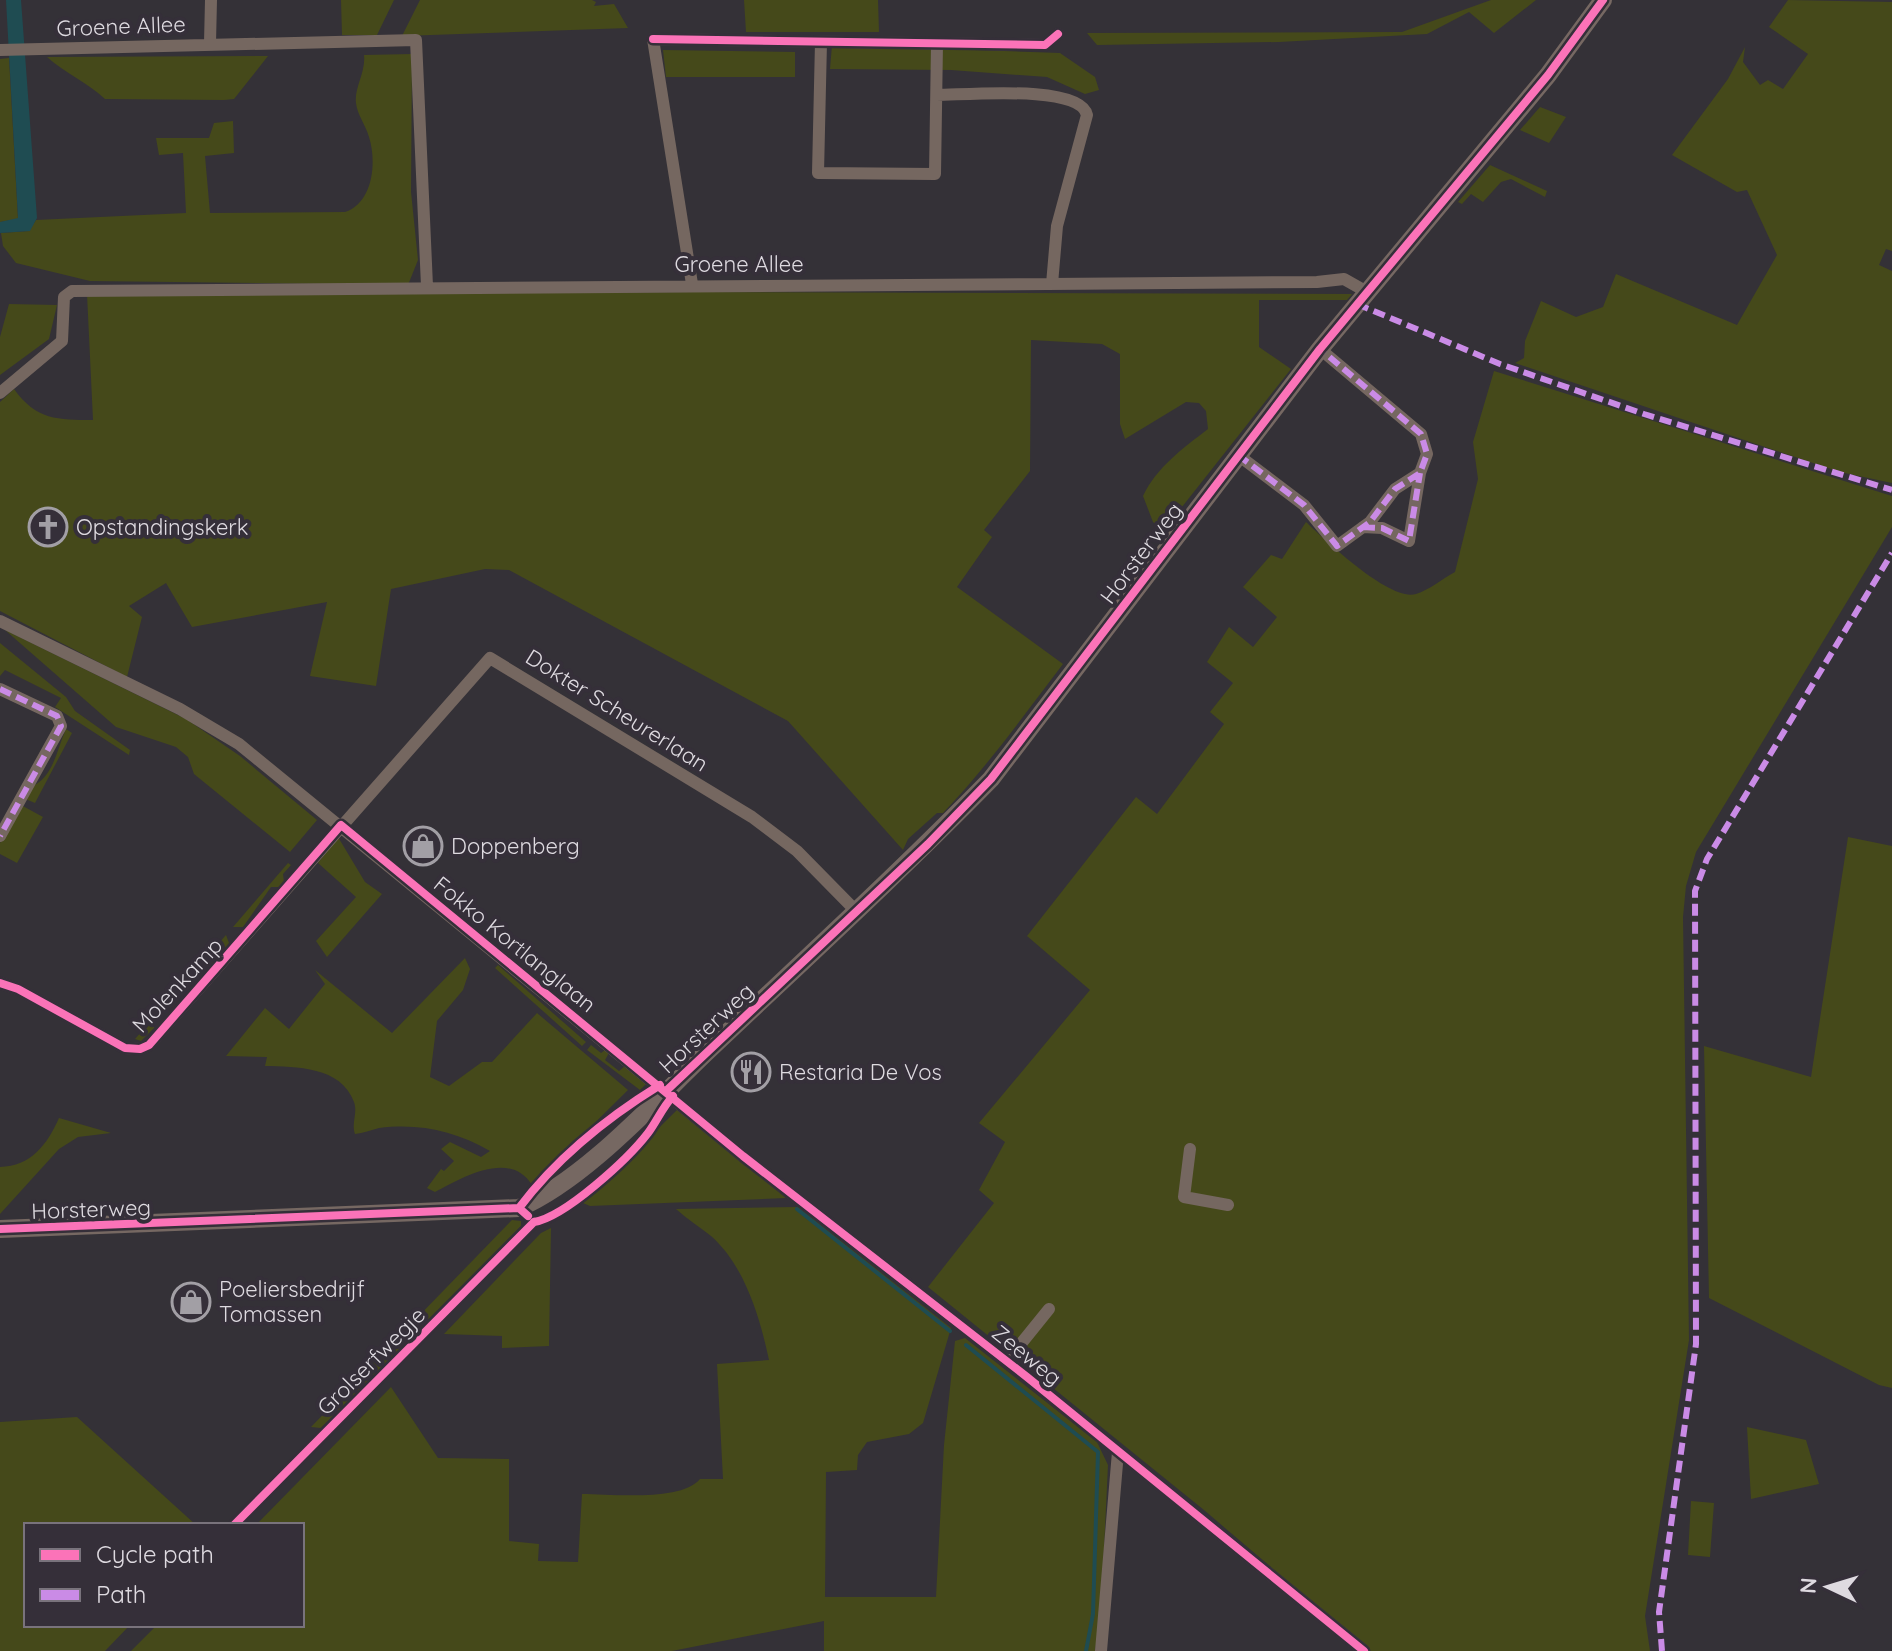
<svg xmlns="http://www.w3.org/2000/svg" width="1892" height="1651" viewBox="0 0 1892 1651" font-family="Quicksand,sans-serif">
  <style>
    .green { fill: #45491a }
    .water { fill: #1f4c52 }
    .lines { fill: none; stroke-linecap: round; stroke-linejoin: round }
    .stream { stroke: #1f4c52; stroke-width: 4 }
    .street { stroke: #756760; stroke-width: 12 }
    .secondary { stroke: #766862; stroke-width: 18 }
    .quiet { stroke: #ca8be6; stroke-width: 6; stroke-dasharray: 12 6; stroke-linecap: butt }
    .cycleway-casing { stroke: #352f39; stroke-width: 13 }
    .cycleway { stroke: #fb73b8; stroke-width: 8 }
    .labels { text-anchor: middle; stroke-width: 8; stroke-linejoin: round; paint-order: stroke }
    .street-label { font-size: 22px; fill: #dedae0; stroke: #352f39 }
    .poi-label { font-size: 22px; fill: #dedae0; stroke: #352f39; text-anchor: start }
  </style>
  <rect width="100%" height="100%" fill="#343137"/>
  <path class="green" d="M341,0H394L377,35H342Z
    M420,0H592L596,2L594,6L614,4L628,28L402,36Z
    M744,0H878L879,32H746Z
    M1491,0H1536L1494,33L1469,12L1427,34L1279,42L1097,45L1087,33L1402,32Z
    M1788,0L1892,2V251L1886,249L1879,265L1892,271V483L1840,472L1515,363L1524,358L1525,341L1541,301L1576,317L1603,307L1616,274L1737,325L1777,255L1747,190L1737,192L1672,155L1728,79L1745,47L1743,62L1760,85L1768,80L1783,89L1808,54L1769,27Z
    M832,45L1060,53L1095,77L1099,90L1085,94L1047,77L951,70L830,69Z
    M663,50L795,52V77H666Z
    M412,54L411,192L418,260L408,285L90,281L16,263L3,246L1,233L29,231L36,220L186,213L183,153L159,155L156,138H209L214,123L233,121L234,153L205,156L210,213L345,212C373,203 377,162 369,137C366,126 357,114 356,103C354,88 366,72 364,55Z
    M268,56L234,99L224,100L105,99C87,82 66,74 47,57Z
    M9,58L18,219L0,222V59Z
    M1540,107L1566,117L1549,143L1520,130Z
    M1490,165L1547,191L1545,197L1511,179L1501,182L1483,202L1471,194L1462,204L1458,202Z
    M702,292L1352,294L1347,300H1259V347L1291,369L1163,531L1153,522L1143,496C1157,467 1182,449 1208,429L1206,411L1199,403L1186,402L1125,439L1120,424V354L1102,344L1031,340L1030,471L984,530L992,537L957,587L1063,664C1024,715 987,767 943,813H937L908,839L903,850L788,721L509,570L485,569L391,589L376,686L310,676L327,602L192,627L166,583L129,606L142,617L127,677L0,611V402L14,389C36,420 58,420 93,420L87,294Z
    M9,304L57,305L49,339L0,375V337Z
    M1494,371L1892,496V527L1696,852L1686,886L1683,917L1689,1340L1645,1616L1650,1651H1369L1204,1510L928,1287L994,1203L979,1190L1005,1142L979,1123L1090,990L1027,936L1136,797L1157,814L1224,724L1210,712L1233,683L1207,662L1229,627L1253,647L1277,617L1243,587L1271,555L1282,559L1306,522C1324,539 1390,602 1416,594C1429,590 1442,579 1455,572L1478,479L1473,442Z
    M5,630L186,719L240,756L317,820L290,852L194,774L188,757L176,747L116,727Z
    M0,643L66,697L75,711L130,750L129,755L55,707L61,698L5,670L0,676Z
    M66,729L72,733L35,803L23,798L29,788C54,778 56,751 66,729Z
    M21,805L43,817L17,863L0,854V843Z
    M338,837L365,882L382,894L327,957L316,941L356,897L318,863Z
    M1848,837L1892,846V1388L1879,1385L1709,1298L1704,1046L1811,1077Z
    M288,863L291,865L283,874L284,882L279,887H271L243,927H233Z
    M226,935L229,943L212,964L202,966L181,991L174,1007L165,1008L154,1021V1028L141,1041L135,1039Z
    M465,958L470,969L463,990L437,1021L430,1077L449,1086L482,1062H492L537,1013L628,1090L532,1185C510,1149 461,1178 435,1192L427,1188L441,1169L444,1171L454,1161L441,1149L450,1142L481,1157L490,1151C455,1131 420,1123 379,1128C371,1130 363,1133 355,1134C351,1123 358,1113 354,1102C341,1066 296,1067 265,1066L267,1057L226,1056L265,1008L289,1029L325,984L315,970L392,1033Z
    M498,965L586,1042L582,1046L495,968Z
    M591,1045L601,1053L605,1050L609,1053L605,1060L619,1071L625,1066L647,1083L640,1090L587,1050Z
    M677,1110L786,1198L590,1206L583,1203Z
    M59,1118L111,1133L78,1137L59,1149L0,1214V1167C31,1166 47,1145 59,1118Z
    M798,1207L951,1328L923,1423L909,1434L867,1442L858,1455L857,1470L826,1472L825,1597H936L944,1445L955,1341L965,1338L1097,1442L1108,1465L1101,1612L1095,1651H824V1621L672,1651H131L157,1625H302V1525H256L391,1387L438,1458L509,1459V1541L539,1544L538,1561L578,1562L582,1494C611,1494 681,1502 700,1479H723L717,1364L769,1360C760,1318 745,1266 711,1236C700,1227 687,1219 676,1209Z
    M512,1220L521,1221V1226L321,1428L311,1427Z
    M551,1228L549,1346L502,1348V1336L444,1334L541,1233Z
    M77,1417L196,1525H26V1625H130L105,1651H0V1422Z
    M1747,1427L1806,1440L1819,1484L1751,1499Z
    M1691,1501L1714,1503L1710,1557L1688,1555Z"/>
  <path class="water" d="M6,0H21L37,218L30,231L0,233V222L18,218Z"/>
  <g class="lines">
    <path class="stream" d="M797,1209L950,1331
      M966,1345L1098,1452L1093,1614L1086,1651"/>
    <path class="street" d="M821,42L818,173L935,174L937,44
      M210,43L211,0
      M0,50L416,40L427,286
      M937,95C965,95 1080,84 1087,115L1057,226L1052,284
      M692,284L653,39L1045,45L1058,34
      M0,393L62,341L64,297L72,291L1317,282L1344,279L1367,292
      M1238,455L1304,505L1337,546L1370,522L1395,489L1420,473L1427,454L1421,434L1320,349
      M1363,527L1382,528L1409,541L1420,473
      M0,621L180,709L239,744L743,1156L1027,1377L1364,1651
      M0,689L57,716L61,726L0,836
      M0,983L18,989L125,1048L140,1049L149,1045L490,658L752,817L797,851L856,911
      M1190,1149L1184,1197L1228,1205
      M1007,1361L1049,1309
      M1101,1651L1118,1452"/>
    <path class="secondary" d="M0,1229L519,1208C586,1179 656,1100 710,1049C804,960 900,872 991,779L1320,349L1548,75L1603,0"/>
    <path class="quiet" d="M1357,304L1500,364L1644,414L1892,490
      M1238,455L1304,505L1337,546L1370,522L1395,489L1420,473L1427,454L1421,434L1320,349
      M1363,527L1382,528L1409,541L1420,473
      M0,689L57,716L61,726L0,836
      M1662,1651L1659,1612L1696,1344L1695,891L1707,859L1892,553"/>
    <g class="cycleway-casing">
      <path id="cycleway" d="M653,39L1045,45L1058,34
        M0,983L18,989L125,1048L140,1049L149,1045L341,825L743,1156L1027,1377L1364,1651
        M666,1091L928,844L991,779L1320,349L1548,75L1603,0
        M528,1216L519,1208C556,1159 608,1117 660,1085
        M534,1222C565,1217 628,1159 648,1133C657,1121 662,1108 673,1096
        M0,1229L519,1208
        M234,1525L534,1222"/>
    </g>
    <use href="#cycleway" class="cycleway"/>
  </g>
  <defs>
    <g id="church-ring" transform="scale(2)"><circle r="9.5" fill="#352f39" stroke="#a29fa5" stroke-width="1.5"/><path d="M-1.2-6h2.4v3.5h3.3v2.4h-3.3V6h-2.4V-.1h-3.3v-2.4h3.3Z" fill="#a29fa5"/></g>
    <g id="shop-ring" transform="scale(2)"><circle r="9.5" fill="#352f39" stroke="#a29fa5" stroke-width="1.5"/><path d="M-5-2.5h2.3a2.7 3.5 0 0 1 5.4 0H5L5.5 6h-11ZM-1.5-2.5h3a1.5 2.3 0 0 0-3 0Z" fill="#a29fa5"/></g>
    <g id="restaurant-ring" transform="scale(2)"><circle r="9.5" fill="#352f39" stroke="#a29fa5" stroke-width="1.5"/><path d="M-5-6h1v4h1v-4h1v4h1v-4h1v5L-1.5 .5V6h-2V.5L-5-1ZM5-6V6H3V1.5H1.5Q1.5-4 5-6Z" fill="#a29fa5"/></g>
  </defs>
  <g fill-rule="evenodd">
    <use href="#church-ring" x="48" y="527"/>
    <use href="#shop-ring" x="423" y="846"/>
    <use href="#restaurant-ring" x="751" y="1072"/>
    <use href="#shop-ring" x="191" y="1302"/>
  </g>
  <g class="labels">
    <g class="street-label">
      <text transform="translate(121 26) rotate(-2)" y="8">Groene Allee</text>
      <text x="739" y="272">Groene Allee</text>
      <text transform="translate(1141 553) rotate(-53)" y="8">Horsterweg</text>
      <text transform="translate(617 710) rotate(32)" y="8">Dokter Scheurerlaan</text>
      <text transform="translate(515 944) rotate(39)" y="8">Fokko Kortlanglaan</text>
      <text transform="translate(177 985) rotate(-47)" y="8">Molenkamp</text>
      <text transform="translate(706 1028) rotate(-43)" y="8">Horsterweg</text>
      <text transform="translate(91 1209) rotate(-2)" y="8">Horsterweg</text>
      <text transform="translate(1027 1355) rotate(39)" y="8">Zeeweg</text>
      <text transform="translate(371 1361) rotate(-45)" y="8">Grolserfwegje</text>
    </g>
    <g class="poi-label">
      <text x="76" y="535">Opstandingskerk</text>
      <text x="451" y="854">Doppenberg</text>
      <text x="779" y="1080">Restaria De Vos</text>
      <text x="219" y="1297">Poeliersbedrijf<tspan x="219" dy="25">Tomassen</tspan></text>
    </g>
  </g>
  <rect x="24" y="1523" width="280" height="104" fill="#352f39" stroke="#79737c" stroke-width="2"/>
  <rect x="40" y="1549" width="40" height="12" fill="#fb73b8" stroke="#79737c" stroke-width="2"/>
  <text x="96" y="1563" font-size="24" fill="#dedae0">Cycle path</text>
  <rect x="40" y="1589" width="40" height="12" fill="#ca8be6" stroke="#79737c" stroke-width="2"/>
  <text x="96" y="1603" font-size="24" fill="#dedae0">Path</text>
  <g transform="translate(1828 1587) rotate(274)" stroke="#352f39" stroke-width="6" paint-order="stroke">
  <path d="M0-6L14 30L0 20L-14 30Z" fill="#dedae0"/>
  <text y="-12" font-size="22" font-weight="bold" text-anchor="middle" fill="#dedae0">N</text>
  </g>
</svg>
